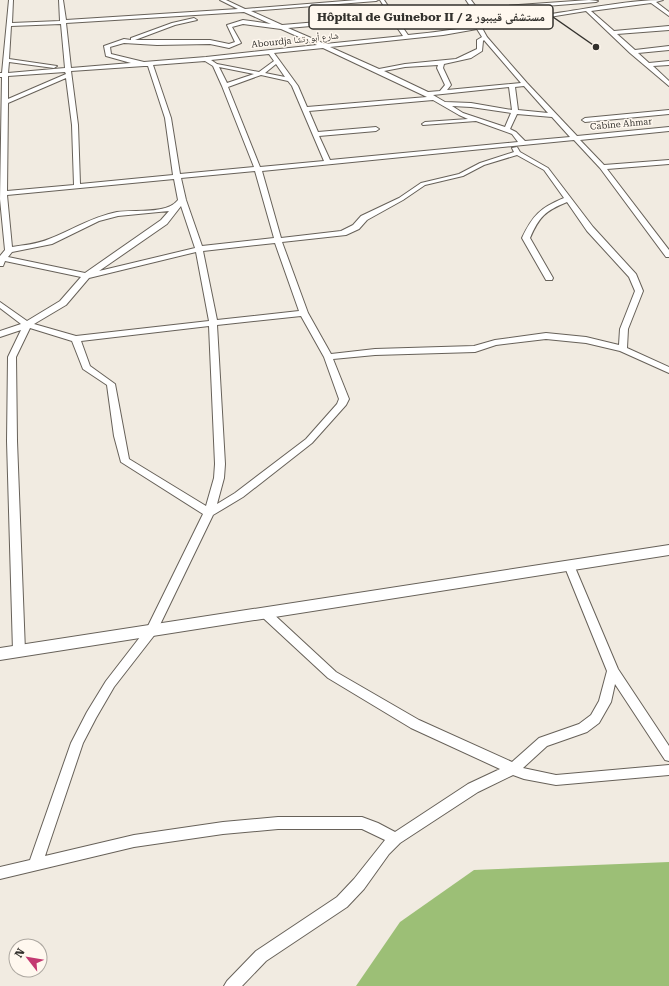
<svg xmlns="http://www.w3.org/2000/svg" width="669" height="986" viewBox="0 0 669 986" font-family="'Roboto Serif','Noto Naskh Arabic',serif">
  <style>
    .forest { fill: #9cbf76 }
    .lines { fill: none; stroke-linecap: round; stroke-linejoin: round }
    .street-casing { stroke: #676159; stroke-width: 2 }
    .secondary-casing { stroke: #676159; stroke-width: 2 }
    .street { fill: #fff; fill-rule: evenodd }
    .secondary { fill: #fff; fill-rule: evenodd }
    .labels { text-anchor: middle; stroke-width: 3; stroke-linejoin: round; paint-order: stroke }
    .far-street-label { font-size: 9px; fill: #33312d; stroke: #fff8ef }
    .leader { fill: none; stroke: #33312d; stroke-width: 1.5 }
    .callout-dot { fill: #33312d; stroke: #fff8ef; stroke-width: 1.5 }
    .callout { fill: #fff8ef; stroke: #33312d; stroke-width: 1.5 }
    .callout-label { font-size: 12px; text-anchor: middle; font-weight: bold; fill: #33312d }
  </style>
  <rect width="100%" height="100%" fill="#f1ebe1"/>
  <path class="forest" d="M669,862V986H356L400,922L474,870Z"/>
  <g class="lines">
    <g class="street-casing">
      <path id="street" d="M9,0H13L12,23L60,21L59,0H63L66,20L238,9L220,0H226L245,9L357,0H378L376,1L251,11L282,25L390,16L380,0H384L394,15L472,9L466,0H471L477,8L589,0L598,1L596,2L396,18L408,35C460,30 512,20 564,12C597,7 630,0 663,0L656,2L669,12V16L651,3L591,11L614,31L669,26V30L617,34L635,50L669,46V50L638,53L649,63L669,61V65L653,66L669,81V86L630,53L586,11L482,28L487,37L527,83L577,136L669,127V131L580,140L604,165L669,160V164L607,169L669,250V257H666L600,168L574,140L262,171L281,238L341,231L353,225L361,216L399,198L421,183L459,174L480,163L514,152L512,148L517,147L520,152L548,168L593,227L636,274L643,291L628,329L627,348L669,367V373L620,351L586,343L546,339L496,345L475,352L375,355L333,359L349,399L346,405L312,443L243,497L213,515L156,633L114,687L96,718L83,743L45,856L134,835L223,822L278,817H362L378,823L395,832L468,784L500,769L411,728L328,678L261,616L259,613L261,610H269L336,672L419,720L512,762L539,738L579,724L591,715L599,701L607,671L564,565L565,562H573L574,565L618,669L669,746V761L665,760L615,684L611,702L599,723L587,732L547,746L523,768L556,775L669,765V775L556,785L524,779L513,775L478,792L400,843L389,854L364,889L347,907L266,961L242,986H224L227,981L256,951L337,897L354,879L385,840L362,829H278L223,834L134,847L0,879V867L30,860L71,743L87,712L106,681L147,628L203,514L121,462L114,436L107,385L83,369L72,341L30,328L16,357L17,441L25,651L23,654L19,655L15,654L13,651L7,441L8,357L21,330L0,337V331L21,324L0,308V302L27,321L60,301L81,277L5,261L3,266H0V256L5,250L0,199L2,77H0V73H2ZM244,12L271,24L243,20L227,25L235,42L229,44L210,40H135L175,25L197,20L194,18L172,23L131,38V40L124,39L104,46L106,56L131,63L71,68L66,23ZM391,19L403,36L325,44L288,28ZM61,24L65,68L8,73L9,62L54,68L57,66L9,59L11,26ZM243,24L281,29L317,45L206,57L144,62L111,54L110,47L124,43L157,45L210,44L229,48L241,43L232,27ZM477,29L482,37L477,40V49L456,59L405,64L379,69L330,47L443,35ZM484,40L521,83L447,90L451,85L443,68L444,64L471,58L482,51L483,41ZM323,48L427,97L307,107L298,86L274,53ZM269,54L274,61L259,72L217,64L211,60ZM205,61L213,66L222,86L254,167L180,174L171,118L153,65ZM276,64L285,77L265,73ZM438,65L437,68L445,85L440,91L428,92L384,71L405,67ZM144,66H148L165,118L173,175L80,184L78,125L71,71ZM219,67L254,74L227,83ZM65,72L66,74L8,99V76ZM261,75L288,81L292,86L324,161L260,167L228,87ZM66,78L72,125L74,185L7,191L8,103ZM524,86L548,113L518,110L515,87ZM509,87L512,110L471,103L445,102L433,95ZM433,100L459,115L468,119L425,122L422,124L423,125L476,121L512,134L518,142L330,160L319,136L376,131L379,129L376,127L318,132L309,111ZM452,106L471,107L511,113L505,127L463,113ZM517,114L552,117L570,137L525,141L516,132L510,129ZM517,155L544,170L564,198C540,208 533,215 522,238L546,280H552L553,278L530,238C539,217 545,211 567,202L587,231L629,277L635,291L620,329L619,345L586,337L546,333L495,340L474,346L375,349L331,354L308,313L282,242L346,235L359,229L367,220L403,200L425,185L463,176L484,165ZM255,171L274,238L202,246L186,200L181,178ZM174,179L178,200C166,215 135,209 117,212C92,217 72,230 49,239C38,244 24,245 12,247L7,195ZM181,206L195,248L99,271L167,224ZM169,211L161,220L85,273L8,257L12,252L52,244L99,221L118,216ZM275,243L299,311L217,320L203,251ZM196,252L209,321L76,336L34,324L66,305L89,278ZM301,316L324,357L339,399L337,404L306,439L235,493L217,504L224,478L225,464L217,325ZM209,326L215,464L214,478L206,506L129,459L115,384L90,366L81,341Z
        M669,110V114L585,122L582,120L585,118Z"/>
    </g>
    <g class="secondary-casing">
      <path id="secondary" d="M669,545V555L0,660V648Z"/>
    </g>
    <use href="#street" class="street"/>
    <use href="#secondary" class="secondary"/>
  </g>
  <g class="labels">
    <g class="far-street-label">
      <text transform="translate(295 40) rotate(-6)" y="3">Abourdja شارع أبو رتشا</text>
      <text transform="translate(621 124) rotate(-5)" y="3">Cabine Ahmar</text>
    </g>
  </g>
  <path class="leader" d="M596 47L553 17"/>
  <circle class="callout-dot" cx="596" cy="47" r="4"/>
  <rect class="callout" x="309" y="5" width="244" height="24" rx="4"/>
  <g class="callout-label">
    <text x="431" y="21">Hôpital de Guinebor II / مستشفى قيببور 2</text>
  </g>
  <g transform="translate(28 958) rotate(301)"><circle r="19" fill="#fff8ef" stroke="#ada8a1"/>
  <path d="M0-3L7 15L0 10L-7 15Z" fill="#c33971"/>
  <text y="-6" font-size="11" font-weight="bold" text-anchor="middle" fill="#33312d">N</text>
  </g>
</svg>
